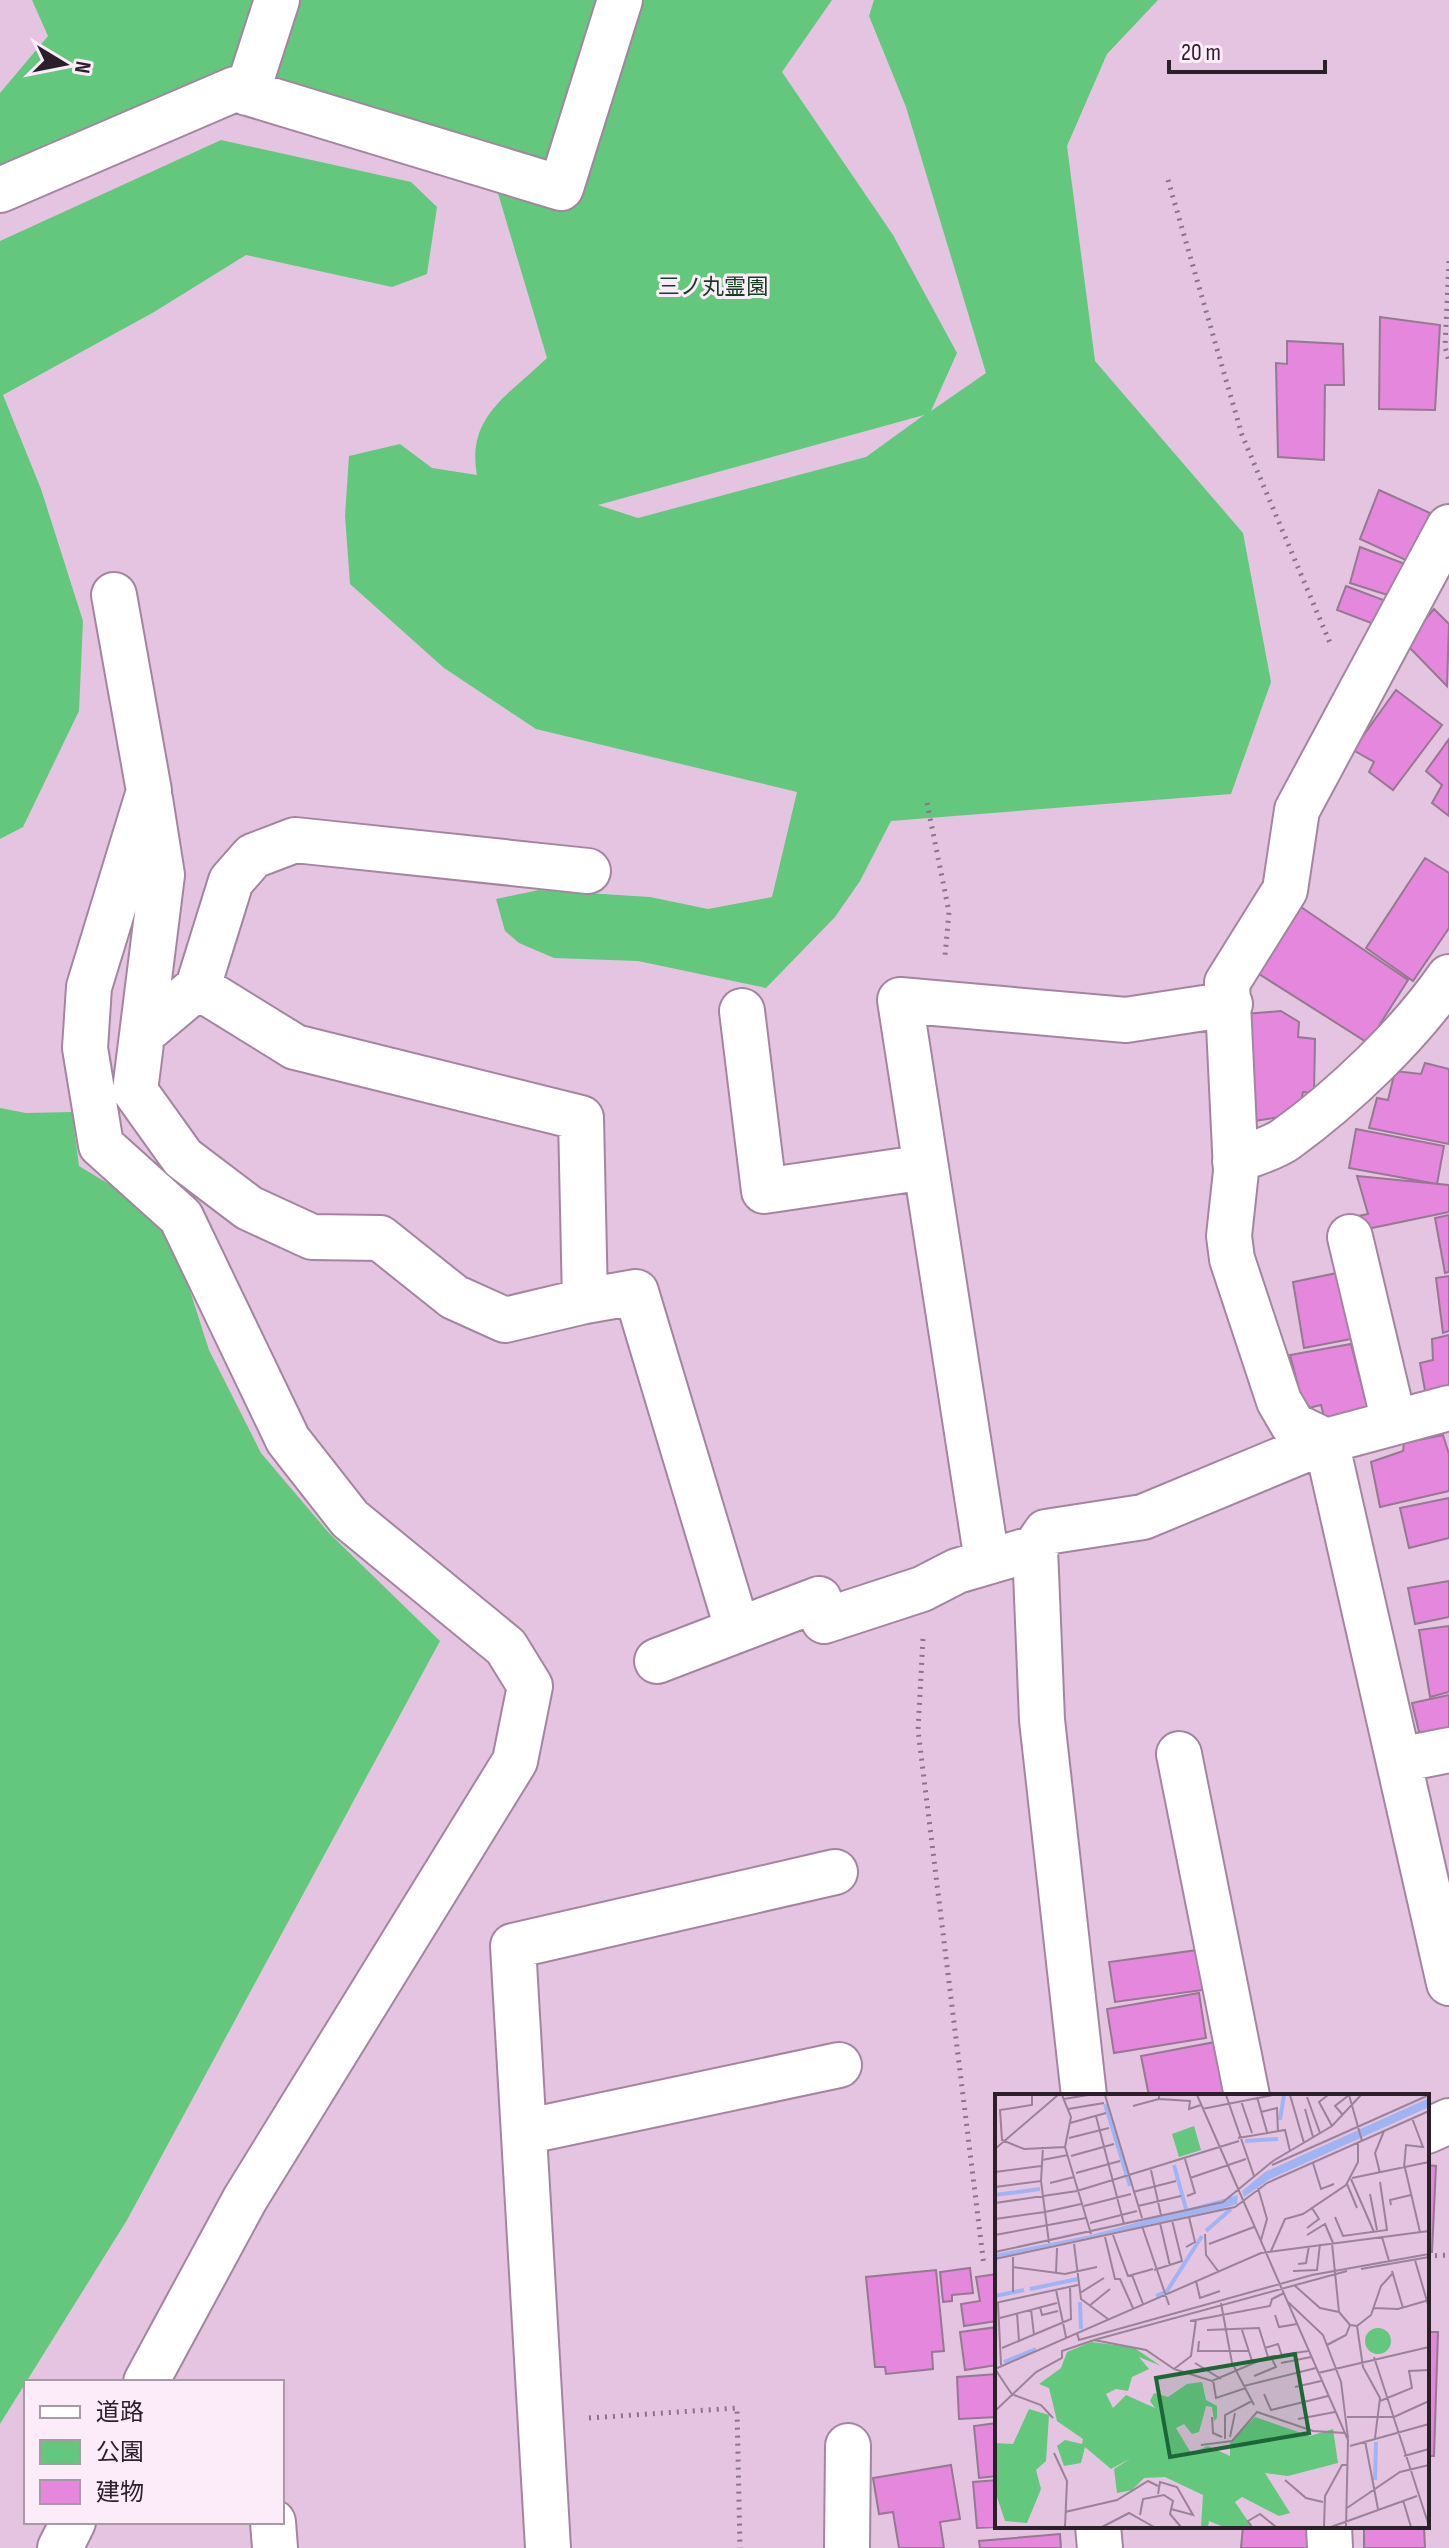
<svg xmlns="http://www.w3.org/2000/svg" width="1449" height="2548" viewBox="0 0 1449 2548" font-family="'Sofia Sans Condensed','Noto Sans JP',sans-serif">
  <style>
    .green { fill: #64c77e; fill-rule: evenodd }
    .building { fill: #e587dd; stroke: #967892; stroke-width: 2 }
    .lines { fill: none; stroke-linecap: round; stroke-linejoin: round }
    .minor-casing { stroke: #a485a0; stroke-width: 48 }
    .path { stroke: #8a7488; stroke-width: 5; stroke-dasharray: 2 6; stroke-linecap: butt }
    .minor { stroke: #fff; stroke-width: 44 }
    .labels { text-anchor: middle; stroke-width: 6; stroke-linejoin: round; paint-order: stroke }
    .park-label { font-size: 22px; fill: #113f1f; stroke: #fcebf9 }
    .inset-river { fill: none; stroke: #a0b4f4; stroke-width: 4 }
    .inset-road { fill: none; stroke: #9b8298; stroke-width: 2 }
    .view { fill: #1c6735; fill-opacity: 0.15; stroke: #1c6735; stroke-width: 4 }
    .inset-edge { fill: none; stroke: #2b1f2a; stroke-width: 4 }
  </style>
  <rect width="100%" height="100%" fill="#e5c4e1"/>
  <path class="green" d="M32,0H832L782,72L893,235L957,353L931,411L986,373L906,107L869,16L874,0H1158L1107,54L1067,146L1095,361L1243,533L1271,682L1231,794L891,821L860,881L835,917L766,988L638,961L554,958L519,943L505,931L496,899L539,890L650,897L708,909L772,897L797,792L536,729L444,668L350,584L345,516L349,456L400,444L432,468L477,475C466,416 509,395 547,358L497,190L217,103L0,213V93L48,36ZM924,415L866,457L638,518L598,505Z
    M221,140L411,182L437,207L427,274L392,287L246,255L154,312L3,395L41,489L83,621L79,711L23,827L0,839V241Z
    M0,1108L26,1113L72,1112L79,1166L167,1219L209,1350L261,1453L329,1533L440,1641L127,2220L0,2424Z"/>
  <path class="building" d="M1380,317L1440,325L1435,410L1379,409Z
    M1287,341L1343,344L1344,385H1325L1324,460L1278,457L1276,363L1287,364Z
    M1379,490L1430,513L1410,562L1360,539Z
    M1360,547L1408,565L1397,598L1350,583Z
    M1346,586L1386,601L1379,626L1337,610Z
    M1434,609L1449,624L1447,686L1405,643Z
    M1396,690L1442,725L1393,790L1369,772L1374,762L1353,750Z
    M1449,739V816L1432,803L1442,785L1426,771Z
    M1425,858L1449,873V928L1413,981L1366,948Z
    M1301,907L1408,980L1368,1043L1259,974Z
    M1281,1011L1299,1022L1298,1037L1315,1039L1314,1093L1303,1092L1298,1114L1248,1122L1245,1014Z
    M1425,1063L1449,1069V1144L1369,1128L1377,1098L1388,1100L1395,1071L1421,1074Z
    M1356,1129L1444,1146L1437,1184L1349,1168Z
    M1357,1176L1449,1185V1212L1362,1230L1358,1216L1368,1214Z
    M1449,1215V1272L1445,1273L1435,1218Z
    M1337,1273L1351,1339L1304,1348L1293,1282Z
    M1449,1276V1331L1443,1333L1436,1278Z
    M1449,1335V1393L1426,1396L1420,1363L1433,1360L1432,1339Z
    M1351,1344L1368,1410L1325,1420L1321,1405L1304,1409L1290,1355Z
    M1443,1435L1449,1454V1491L1380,1507L1371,1462L1403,1451L1404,1443Z
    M1449,1498V1538L1409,1548L1400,1508Z
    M1449,1581V1617L1415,1624L1408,1588Z
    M1449,1626V1692L1430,1697L1419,1630Z
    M1449,1695V1733L1421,1740L1412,1703Z
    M1198,1950L1203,1990L1115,2002L1109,1962Z
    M1199,1993L1206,2038L1114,2053L1107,2009Z
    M1215,2042L1225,2096H1149L1141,2056Z
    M1427,2165L1436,2166L1432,2252H1427Z
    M970,2268L973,2293L952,2295V2301L943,2302L940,2272Z
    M936,2270L944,2351L932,2352L933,2369L886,2374L885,2367H875L866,2277Z
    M997,2274V2321L964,2326L961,2304L980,2301L976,2277Z
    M997,2327V2365L965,2370L960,2332Z
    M1427,2332H1438L1434,2456H1427Z
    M997,2374V2417L959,2419L957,2377Z
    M997,2423V2476L979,2478L974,2426Z
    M951,2465L960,2519L940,2522L944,2548H899L893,2512L879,2514L873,2478Z
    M997,2480V2526H1017L977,2528L973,2482Z
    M1243,2526H1311L1309,2548H1241Z
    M1364,2526H1424L1425,2548H1364Z
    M1060,2534L1061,2548H980L979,2541Z"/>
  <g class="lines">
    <g class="minor-casing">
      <path id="minor" d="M247,93L277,0
        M0,190L235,89L561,188L620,0
        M1449,527L1297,810L1285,890L1227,983L1236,1171L1229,1236L1232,1259L1279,1401L1293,1425L1326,1441L1449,1983
        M114,595L149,791L89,987L85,1048L101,1145L181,1217L288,1440L350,1519L506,1647L530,1686L515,1761L245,2199L146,2382
        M150,799L162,875L135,1091L183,1158L249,1208L312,1237L380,1238L454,1297L505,1320L585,1301
        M198,987L231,881L253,856L295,840L588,871
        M742,1011L764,1191L926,1167
        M143,1033L198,987L295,1047L581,1118L585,1301L636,1292L737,1628
        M1235,1161C1251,1154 1272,1149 1286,1139C1344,1097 1409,1035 1449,977
        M1350,1237L1394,1422
        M1035,1548L1042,1720L1084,2096
        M987,1561L900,1000L1126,1020L1230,1004
        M657,1661L819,1599L824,1621L922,1589L957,1571L1035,1548L1046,1532L1143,1517L1326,1441L1449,1408
        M1179,1754L1247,2096
        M1399,1760L1449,1750
        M1427,2131L1449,2121
        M524,2132L839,2065
        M273,2522L275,2548
        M1098,2526L1100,2548
        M1329,2526L1330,2548
        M60,2548L73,2522
        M548,2548L513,1946L835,1872
        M847,2548L848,2446"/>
    </g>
    <path class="path" d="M1168,180L1242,435L1330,643
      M1449,261L1445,347L1449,361
      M927,803L949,912L945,956
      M923,1639L918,1730L984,2266
      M1427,2256L1449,2255
      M589,2418L737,2408L740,2548"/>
    <use href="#minor" class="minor"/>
  </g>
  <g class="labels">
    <g class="park-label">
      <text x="713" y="294">三ノ丸霊園</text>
    </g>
  </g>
  <g transform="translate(995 2094)">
    <rect width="434" height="434" fill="#e5c4e1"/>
    <path d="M199,32L206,56L184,63L177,40ZM370 247a13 13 0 1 1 26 0a13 13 0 1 1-26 0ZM96,248L138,253L166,272L144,263L154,275L137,283L133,297L121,295L111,300L118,314L131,301L160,314L155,307L159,299L173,303L192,290L207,288L211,306L222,312V324L219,327L217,313L211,312L204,338L197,340L189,330L181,334L196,359L213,352L235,362V348L260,323L315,342L338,335L343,369L293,382L270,379L295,419L284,422L247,403L240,408L257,433H229L214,427L213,433H206L208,401L170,383L149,384L137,396L122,399L119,375L136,364L116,375L90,353L86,369L69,372L62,352L70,346L87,350L88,345L62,327L54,294L44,290L66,274L72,258ZM34,315L54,321L51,367L41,376L46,395L32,429L10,427L0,397V349L18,350Z" fill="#64c77e"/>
    <path d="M434,4V13L275,85L249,103L247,97L270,78ZM243,101L242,110L226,115L0,164V160L96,141Z" fill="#a0b4f4"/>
    <path class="inset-river" d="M110,10L135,92M285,26L289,1M250,47L283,45M179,71L191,115M0,101L45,95M211,137L236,115M35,195L83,185M0,202L29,196M161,202L172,197L207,142M85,208L86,235M9,268L41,255M380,386L381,348"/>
    <path class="inset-road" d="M37,1V11L5,16L7,46L29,55L70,53L76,23L67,1M110,1L147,124M202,1L353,346L351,433M231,1L259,82M295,1L309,49M333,1L324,8L337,32M354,1L367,47M262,3L272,38M312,3L325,39M69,5L93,1M164,5L195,7L194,15L206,11M246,7L257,39M138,12L164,5V1M73,15L109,9M207,15L278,1M310,15L318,43M266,18L282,14L283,38M347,20L340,12L354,1M101,22L129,130M75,29L111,19M74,44L114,34M243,44L290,36L295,57M48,53L46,87L54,149M70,53L96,140M0,55L63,1M76,62L119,50M190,65L200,99L192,102M47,66L73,61M318,69L326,95L339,90M277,71L434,1M409,74L411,51L428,53L417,24M410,74L425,138M156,76L166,121M0,78L46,72M81,79L125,67M385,79L380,59L389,37M195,84L251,65M357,84L434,68M356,85L379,138M55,89L79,83M352,90L362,114M0,93L46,87M263,94L272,125L266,146M138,98L181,87M375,100L382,136M0,109L82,97L244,47M396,111L395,106L416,101M89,112L136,100M143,112L186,102M50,118L86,110M340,123L348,142L392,136L385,88M0,125L50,118M95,129L142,117M165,129L175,172M147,132L174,211M312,134L324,125L317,114M210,140L211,161L223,177M0,141L91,124M118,141L133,182L158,175M312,141L330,130L338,149M110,143L120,185H125L138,214M387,143L394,167M337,149L344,218L355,231L362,232L376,221L386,192L398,179M79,150L86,205L113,225M214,150L259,133M191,153L200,148L194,123M276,157L290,125L308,120L351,91L363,68V48M0,158L228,108L278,67L337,32L366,1M18,163V198M0,165L240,113L272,89L434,17M420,166L434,214M303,170L311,169L314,152M18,173L70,180L102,173M366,175L434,163M159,176L187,167L177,126M298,177L322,176L325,150M397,177L408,214M61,179L62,154M137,181L148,210M201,187L205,204L225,197M299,191L325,214L344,218M61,196L71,243M85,199L109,184M293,208L328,241L346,288L353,344M0,209L83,191M3,209L6,271M226,209L237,269L259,311M94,212L115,195M45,213L47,221L63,217M379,214L403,215L434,206M36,215L39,241M22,219L24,247M280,221L284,233L302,230M5,224L62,209M195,227L275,212L277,205L289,199M362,232L368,273L385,304L380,344M212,236L264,234L273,263M247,236L258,270M82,239L84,246L317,181L434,160M99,246L352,177M204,247L203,257H253M332,251L351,241L355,231M7,254L76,225L75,193M270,254L283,250L287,262M379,263L434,432M200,269L226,285M286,269L316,263M0,275L266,159L434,137M0,275L18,302M179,275L217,287L273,263L313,257M323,279L434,253M259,282L281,273L276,263M218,286L221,304L251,294M249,292L321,274M300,293L326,287M269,300L276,316L333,302M19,301L46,311L58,324M385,307L417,294L414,277L434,276M0,317L41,278L67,264V257L99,246L151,256L179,275L196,262L201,226M217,323L218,339L227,343M352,323H399L434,307M303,325L340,318M235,343L240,319M230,345V321L257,307M370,347L383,415M206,351L237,347L262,318L318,337L350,339M355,352L434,330M59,359L72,387L70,433M409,362L434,355M290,386L311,404L328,408M163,400L165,388L182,393L198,421L176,415M408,406L416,433M352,414L405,378L434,371M70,418L122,406L153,387L163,392M145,421L148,405L169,401L178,407L175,420L186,433M107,433L134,419L159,433M257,433L253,427L265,420L281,433M329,433L330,402L347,371H353M336,433L422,402"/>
    <path class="view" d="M300,260L314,339L175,363L161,284Z"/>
    <rect width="434" height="434" class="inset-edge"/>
  </g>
  <rect x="24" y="2380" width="260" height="144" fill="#fcebf9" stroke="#a899a6" stroke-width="2"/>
  <rect x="40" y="2406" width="40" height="12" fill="#ffffff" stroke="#a899a6" stroke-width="2"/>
  <text x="96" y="2420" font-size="24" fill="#2b1f2a">道路</text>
  <rect x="40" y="2440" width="40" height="24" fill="#64c77e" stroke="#a899a6" stroke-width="2"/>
  <text x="96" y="2460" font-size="24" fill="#2b1f2a">公園</text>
  <rect x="40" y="2480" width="40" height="24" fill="#e587dd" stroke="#a899a6" stroke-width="2"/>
  <text x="96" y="2500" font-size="24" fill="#2b1f2a">建物</text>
  <g transform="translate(64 64) rotate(100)" stroke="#fcebf9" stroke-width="6" paint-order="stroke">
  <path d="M0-6L14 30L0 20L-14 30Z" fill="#2b1f2a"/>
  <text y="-12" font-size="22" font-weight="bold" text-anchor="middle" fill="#2b1f2a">N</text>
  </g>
  <path d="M1169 60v12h156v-12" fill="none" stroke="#2b1f2a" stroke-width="4"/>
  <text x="1181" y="60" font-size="24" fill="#2b1f2a" stroke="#fcebf9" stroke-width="6" paint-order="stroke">20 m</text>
</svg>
